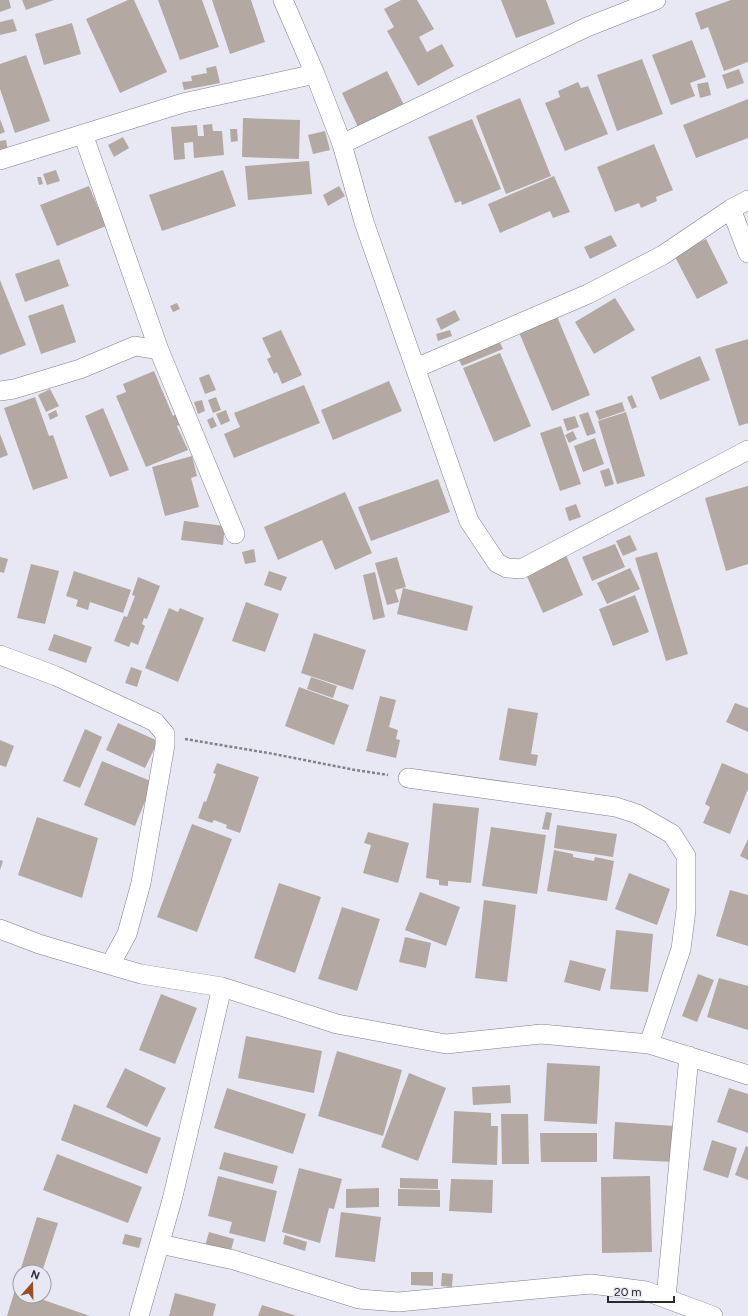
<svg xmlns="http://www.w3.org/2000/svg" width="748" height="1316" viewBox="0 0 748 1316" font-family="Figtree,sans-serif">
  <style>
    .building { fill: #b4a9a2 }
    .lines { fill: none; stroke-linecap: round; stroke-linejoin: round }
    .street-casing { stroke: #7e7f8a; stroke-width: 20 }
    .path { stroke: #808189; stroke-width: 2.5; stroke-dasharray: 3 2; stroke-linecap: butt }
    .street { stroke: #fff; stroke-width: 19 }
  </style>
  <rect width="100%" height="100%" fill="#e7e8f4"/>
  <path class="building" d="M0,0H9L11,8L0,12Z
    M22,0H54L26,10Z
    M128,0H134L167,72L120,93L86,19Z
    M158,0H202L219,47L180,60Z
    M212,0H251L265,42L230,54Z
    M401,0H417L434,29L419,37L427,52L442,44L454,66L418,86L387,31L394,27L384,9Z
    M501,0H546L555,24L516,38Z
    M731,0H748V62L724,71L708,27L701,30L695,13Z
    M13,19L17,31L0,35V22Z
    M72,23L81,54L44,65L35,34Z
    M692,40L706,77L690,83L695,96L671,105L652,55Z
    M26,55L50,121L15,133L0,89V64Z
    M642,59L663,114L617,131L597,75Z
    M216,66L220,83L184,90L182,82L192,81L191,76L207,73L206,68Z
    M739,69L744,83L727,89L722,75Z
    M387,71L404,105L358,127L342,93Z
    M578,82L581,88L588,86L608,134L565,151L545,103L560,97L558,91Z
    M708,82L711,95L700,98L697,84Z
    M520,98L551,176L506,194L476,116Z
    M748,99V138L696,158L683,125Z
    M243,118L300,120L299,159L242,157Z
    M0,119L5,132L0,134Z
    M472,119L501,189L462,205L461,201L455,203L428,137Z
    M212,124L213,131H222L224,155L194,158L193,142L184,143L185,159L174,160L171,127L197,125L198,136H204L203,125Z
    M230,129H237L238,141L231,142Z
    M325,131L330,150L313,154L308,135Z
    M123,137L129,148L114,157L108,145Z
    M6,140L8,151L0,153V141Z
    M654,144L673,190L656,197L657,201L641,208L639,203L615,212L597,167Z
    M309,161L312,194L248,200L245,166Z
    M56,170L60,181L47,185L43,174Z
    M223,170L236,206L162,231L149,195Z
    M554,176L570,212L553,218L550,211L500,233L488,204Z
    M37,177H41L43,184L39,185Z
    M89,186L106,226L57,246L40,205Z
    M339,186L345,196L328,206L323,195Z
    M611,235L617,246L590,259L584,247Z
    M706,239L728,283L697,299L674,255Z
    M59,259L69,286L25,302L15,274Z
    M0,280L26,345L0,355Z
    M615,298L635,330L594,354L575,322Z
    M177,303L180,309L173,312L170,306Z
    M63,304L76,342L41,354L28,316Z
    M455,310L460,320L441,330L436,319Z
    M556,314L590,395L552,411L518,330Z
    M281,330L302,375L282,384L277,372L274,374L267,359L271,357L262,338Z
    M450,330L452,336L438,341L436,334Z
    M498,338L503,349L462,366L457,356Z
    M748,339V423L739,426L715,349Z
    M500,353L531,426L494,442L463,368Z
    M700,356L710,380L660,400L651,377Z
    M154,371L173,416L176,414L180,425L177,426L188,450L146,467L116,396L126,392L123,384Z
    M209,374L216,390L205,394L199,378Z
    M389,381L402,411L333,440L321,410Z
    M304,385L320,423L234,458L224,434L240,427L234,413Z
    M50,389L59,406L46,412L38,395Z
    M632,395L637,407L632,409L627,397Z
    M35,397L49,436L53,435L68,478L33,490L4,408Z
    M216,397L221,410L213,413L208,400Z
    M202,400L205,411L198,414L194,402Z
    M622,402L625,411L599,420L595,411Z
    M103,408L129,470L110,477L85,416Z
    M56,410L58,416L50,420L48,414Z
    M226,410L230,421L221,425L216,414Z
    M588,412L596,433L587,436L579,415Z
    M626,412L645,476L617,484L598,421Z
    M575,416L579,427L567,431L563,419Z
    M213,417L217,426L211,429L207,420Z
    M561,426L581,484L560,491L540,433Z
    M573,431L577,439L569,443L565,435Z
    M0,434L8,455L0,458Z
    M595,438L604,464L583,472L574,446Z
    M192,456L197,476L191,478L199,507L165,516L152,467Z
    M609,468L614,484L605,487L600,471Z
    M438,479L450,512L371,541L358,507Z
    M748,486V564L726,571L705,498Z
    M345,492L372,553L335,570L322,540L278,560L264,527Z
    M576,504L581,517L569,521L565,508Z
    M184,521L225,526L223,545L181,540Z
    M630,535L637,550L623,556L616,541Z
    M615,544L625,567L592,581L582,557Z
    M254,549L256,562L245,564L242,552Z
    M657,552L688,654L666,661L635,558Z
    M566,555L583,595L543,613L525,572Z
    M0,557L8,559L4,573L0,572Z
    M397,557L406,587L395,590L399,602L387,605L375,563Z
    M31,564L59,571L45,624L17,618Z
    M630,568L640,589L607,604L597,583Z
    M74,571L131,590L123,613L90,602L88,610L76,606L78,600L66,596Z
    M269,571L287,577L281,591L264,585Z
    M375,572L385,617L373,620L363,575Z
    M138,577L160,586L147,619L144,618L142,624L145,626L138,645L131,642L129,647L114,641L124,616L127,617L135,596L132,595Z
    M403,588L473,606L467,631L397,614Z
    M635,595L649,632L613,646L599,609Z
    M246,602L279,614L265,652L232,641Z
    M169,608L178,612L180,608L204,618L178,682L145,668Z
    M314,633L366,650L353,690L301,673Z
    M54,634L92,647L86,663L48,650Z
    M131,667L142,671L137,687L125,683Z
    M311,677L337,686L333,698L307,689Z
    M299,687L349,705L334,745L285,726Z
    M380,696L396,700L389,727L398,730L396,739L400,740L396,758L366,751Z
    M735,703L748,708V732L726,722Z
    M508,708L538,713L531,754L538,755L536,766L499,760Z
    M118,723L158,741L145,768L106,750Z
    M85,729L102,737L80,788L63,781Z
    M0,740L14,746L6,767L0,765Z
    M102,761L153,782L135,826L84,805Z
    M217,763L259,777L240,833L226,828L227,825L214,820L212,823L198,818L204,801L206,802L216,774L213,773Z
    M722,763L748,774V789L730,834L703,823L710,807L705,804Z
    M433,803L479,808L471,883L448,881V886L439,885V880L426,878Z
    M546,812L552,813L549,830L542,829Z
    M37,817L98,838L82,898L18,875Z
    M192,824L232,839L197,932L157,917Z
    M557,825L617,834L613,857L554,848Z
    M491,827L546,835L537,894L482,886Z
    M368,832L409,843L398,883L363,873L371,845L364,843Z
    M748,839V860L740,856Z
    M554,850L573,854V857L594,861L595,857L614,861L607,901L547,891Z
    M0,860L3,861L0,870Z
    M629,873L670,889L657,925L615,909Z
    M279,883L321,897L295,973L254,958Z
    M730,890L748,895V946L716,936Z
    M420,892L460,907L446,946L405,930Z
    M484,900L516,905L507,982L475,978Z
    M342,907L380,919L357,991L318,979Z
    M616,930L653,934L648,992L610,989Z
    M405,937L431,943L426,968L399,962Z
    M570,960L606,969L600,991L564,982Z
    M698,974L714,980L697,1022L682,1016Z
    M719,978L748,986V1030L707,1017Z
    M161,994L197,1008L175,1064L139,1050Z
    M246,1036L322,1051L314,1093L238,1078Z
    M337,1051L402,1070L383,1136L318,1116Z
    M547,1063L600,1066L597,1124L544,1121Z
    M125,1068L166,1088L147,1127L106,1107Z
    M409,1073L446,1088L418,1161L381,1147Z
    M510,1085L511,1103L473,1105L472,1087Z
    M227,1088L306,1114L293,1154L214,1128Z
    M729,1088L748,1094V1133L717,1122Z
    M74,1104L161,1138L147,1174L61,1140Z
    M454,1111L491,1113V1126H498L497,1165L452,1163Z
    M501,1114H528L529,1164H502Z
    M615,1122L675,1126L674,1162L613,1159Z
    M540,1133H597V1162H541Z
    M712,1140L737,1148L728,1178L703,1170Z
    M746,1146L748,1147V1180L735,1175Z
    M224,1152L278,1166L273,1184L219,1169Z
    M57,1154L142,1187L128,1223L43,1190Z
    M299,1168L342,1179L334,1209L329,1208L320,1243L282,1232Z
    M218,1176L277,1191L265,1242L229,1233L232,1222L208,1216Z
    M650,1176L652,1252L602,1253L601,1177Z
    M400,1178L438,1179V1189L400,1188Z
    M451,1179L493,1180L492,1213L449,1211Z
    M379,1188V1207L346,1208V1189Z
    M398,1189L440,1190V1207L398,1206Z
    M341,1212L381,1217L375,1262L335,1257Z
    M37,1217L58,1223L42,1272H32L21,1268Z
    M209,1232L234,1239L230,1254L205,1246Z
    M125,1234L142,1238L139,1248L122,1244Z
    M285,1235L307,1242L305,1251L283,1244Z
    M411,1272H433V1286L411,1285Z
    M442,1273L453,1274L452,1287L441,1286Z
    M15,1290L20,1292V1296H32L90,1316H7Z
    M175,1293L216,1304L213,1316H169Z
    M262,1305L297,1316H258Z"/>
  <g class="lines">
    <g class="street-casing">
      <path id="street" d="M283,0L315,74L342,144L364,222L469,521L497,563L507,568L521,569L748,450
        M83,134L159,350L235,534
        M342,144L587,27L656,0
        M0,160L183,103L315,74
        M731,209L748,253
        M416,368L588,294L663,255L731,209L748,200
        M0,391L14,389L80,369L135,346L159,350
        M0,655L56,676L155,722L165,734V745L141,883L127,934L110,965
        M408,778L616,807L637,814L672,834L686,856V910L681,949L649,1044
        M0,929L39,944L110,965L141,974L222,987L337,1024L446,1044L541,1034L649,1044L748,1075
        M160,1244L234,1260L359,1299L398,1302L591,1284L646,1291L713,1316
        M666,1298L689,1056
        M139,1316L172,1200L193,1112L222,987"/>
    </g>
    <path class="path" d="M185,739L274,754L355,770L388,775"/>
    <use href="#street" class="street"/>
  </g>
  <g transform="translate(32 1284) rotate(20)"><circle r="19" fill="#e7e8f4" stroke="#9b9ca5"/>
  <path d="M0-3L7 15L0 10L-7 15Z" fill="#965026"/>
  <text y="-6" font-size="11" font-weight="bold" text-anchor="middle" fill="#292a2e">N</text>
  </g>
  <path d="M608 1296v6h66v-6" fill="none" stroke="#292a2e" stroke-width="2"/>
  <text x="614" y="1296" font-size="12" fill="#292a2e" stroke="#e7e8f4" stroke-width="3" paint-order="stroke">20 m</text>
</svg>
